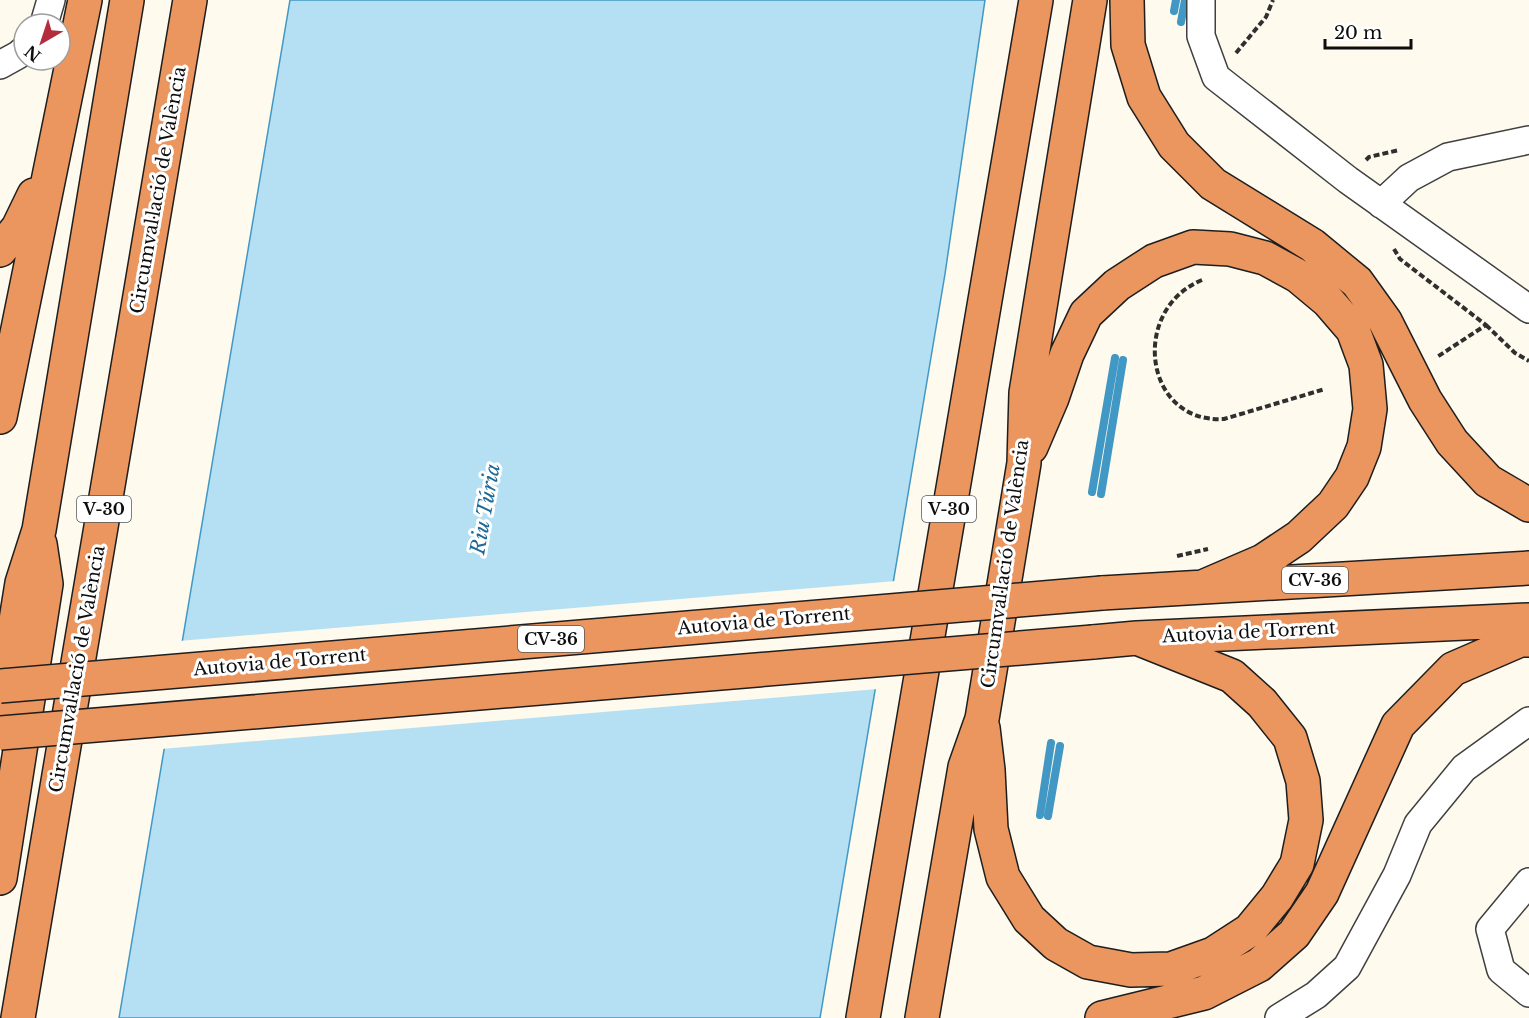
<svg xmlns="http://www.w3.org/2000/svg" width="1529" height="1018" viewBox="0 0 1529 1018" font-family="'Libre Baskerville',serif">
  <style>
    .water { fill: #b5dff2; stroke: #4198c5; stroke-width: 1.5 }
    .pier { fill: #fefaed }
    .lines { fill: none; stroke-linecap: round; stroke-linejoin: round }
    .stream { stroke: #4198c5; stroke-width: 8 }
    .minor-casing { stroke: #404040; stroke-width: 30 }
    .highway-casing { stroke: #1e1e1e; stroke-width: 36 }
    .path { stroke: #2f2f2f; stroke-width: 4; stroke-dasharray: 6 3; stroke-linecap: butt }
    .minor { stroke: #fff; stroke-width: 27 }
    .highway { stroke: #eb965e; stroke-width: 33 }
    .highway-bridge-casing { stroke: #1e1e1e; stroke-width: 36; stroke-linecap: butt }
    .highway-bridge { stroke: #eb965e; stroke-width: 33 }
    .labels { text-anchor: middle; stroke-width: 6; stroke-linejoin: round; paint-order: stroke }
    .shield { fill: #fff; stroke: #565656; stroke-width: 1.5 }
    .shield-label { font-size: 16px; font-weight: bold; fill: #0d0d0d }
    .street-label { font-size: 18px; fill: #0d0d0d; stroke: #fff }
    .water-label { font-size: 20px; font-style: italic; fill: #1e6997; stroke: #fff }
  </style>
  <rect width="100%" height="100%" fill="#fefaed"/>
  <path class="water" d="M290,0H985L945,274L820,1018H119Z"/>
  <path class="pier" d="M896,581L878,689L161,749L179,641Z"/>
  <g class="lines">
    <path class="stream" d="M1174,11L1176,0
      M1181,22L1185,0
      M1092,492L1115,358
      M1101,494L1123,360
      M1040,815L1051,743
      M1048,816L1060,746"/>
    <g class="minor-casing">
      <path id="minor" d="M1201,0V36L1216,77L1348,180L1529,309
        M44,24L51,0
        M0,65L18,55L24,50
        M1381,204L1409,178L1448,157L1529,140
        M1529,882L1490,929L1501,970L1529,993
        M1279,1018L1316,995L1347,967L1397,875L1418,824L1464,768L1529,721"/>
    </g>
    <g class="highway-casing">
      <path id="highway" d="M1127,0L1128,45L1144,97L1174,145L1213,184L1312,245L1357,282L1385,321L1425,400L1452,442L1488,481L1529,505
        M0,250L18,228L34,195
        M0,417L85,0
        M1031,447L1052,398L1067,354L1086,314L1117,285L1154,261L1193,247L1230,249L1265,258L1298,276L1328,301L1353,330L1366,365L1370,409L1364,447L1352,477L1333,505L1299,537L1263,561L1205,586
        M1102,593L1529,568
        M1093,642L1137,638L1529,620
        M0,720L22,583L39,530L127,0
        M983,728L988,770L991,829L1003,877L1029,919L1056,944L1088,962L1131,970L1171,969L1213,954L1250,930L1277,897L1297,864L1306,820L1303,781L1290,738L1262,703L1232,676L1137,638
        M0,878L46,584L40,544
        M18,1018L190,0
        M863,1018L1036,0
        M922,1018L965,767L982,719L1024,463L1026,393L1090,0
        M1102,1018L1204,993L1259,965L1294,934L1322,893L1398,725L1453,669L1520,640H1529"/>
    </g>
    <path class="path" d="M1236,53L1266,17L1273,0
      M1366,160L1369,157L1399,150
      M1394,249L1400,259L1486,325L1437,357
      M1202,280C1129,310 1144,424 1224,419L1325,389
      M1486,325L1515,353L1529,361
      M1177,556L1208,549"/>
    <use href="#minor" class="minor"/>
    <use href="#highway" class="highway"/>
    <g class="highway-bridge-casing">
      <path id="highway-bridge" d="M0,686L1102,593
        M0,733L1093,642"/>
    </g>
    <use href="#highway-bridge" class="highway-bridge"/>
  </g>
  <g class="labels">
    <g class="shield">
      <rect x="77" y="496" width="54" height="26" rx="4.5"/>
      <rect x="922" y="496" width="54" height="26" rx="4.5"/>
      <rect x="1282" y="567" width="66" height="26" rx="4.5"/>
      <rect x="518" y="626" width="66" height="26" rx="4.5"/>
    </g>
    <g class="shield-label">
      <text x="104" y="515">V-30</text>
      <text x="949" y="515">V-30</text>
      <text x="1315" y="586">CV-36</text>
      <text x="551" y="645">CV-36</text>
    </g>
    <g class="street-label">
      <text transform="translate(158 190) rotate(-80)" y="6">Circumval·lació de València</text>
      <text transform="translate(1005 564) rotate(-82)" y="6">Circumval·lació de València</text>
      <text transform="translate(764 621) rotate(-5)" y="6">Autovia de Torrent</text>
      <text transform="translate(1249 632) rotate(-3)" y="6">Autovia de Torrent</text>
      <text transform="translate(280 662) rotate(-5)" y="6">Autovia de Torrent</text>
      <text transform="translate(77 669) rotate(-80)" y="6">Circumval·lació de València</text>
    </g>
    <g class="water-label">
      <text transform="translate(485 509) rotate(-80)" y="7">Riu Túria</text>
    </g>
  </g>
  <g transform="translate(42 42) rotate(219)"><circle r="28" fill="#ffffff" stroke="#9e9e9e" stroke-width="1.5"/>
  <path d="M0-4.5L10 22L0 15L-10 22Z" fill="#b42d3c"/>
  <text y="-9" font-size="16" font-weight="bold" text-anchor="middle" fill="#0d0d0d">N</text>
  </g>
  <path d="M1325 39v9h86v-9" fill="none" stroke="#0d0d0d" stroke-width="3"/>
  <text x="1334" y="39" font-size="18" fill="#0d0d0d" stroke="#ffffff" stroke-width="4.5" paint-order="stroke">20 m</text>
</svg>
